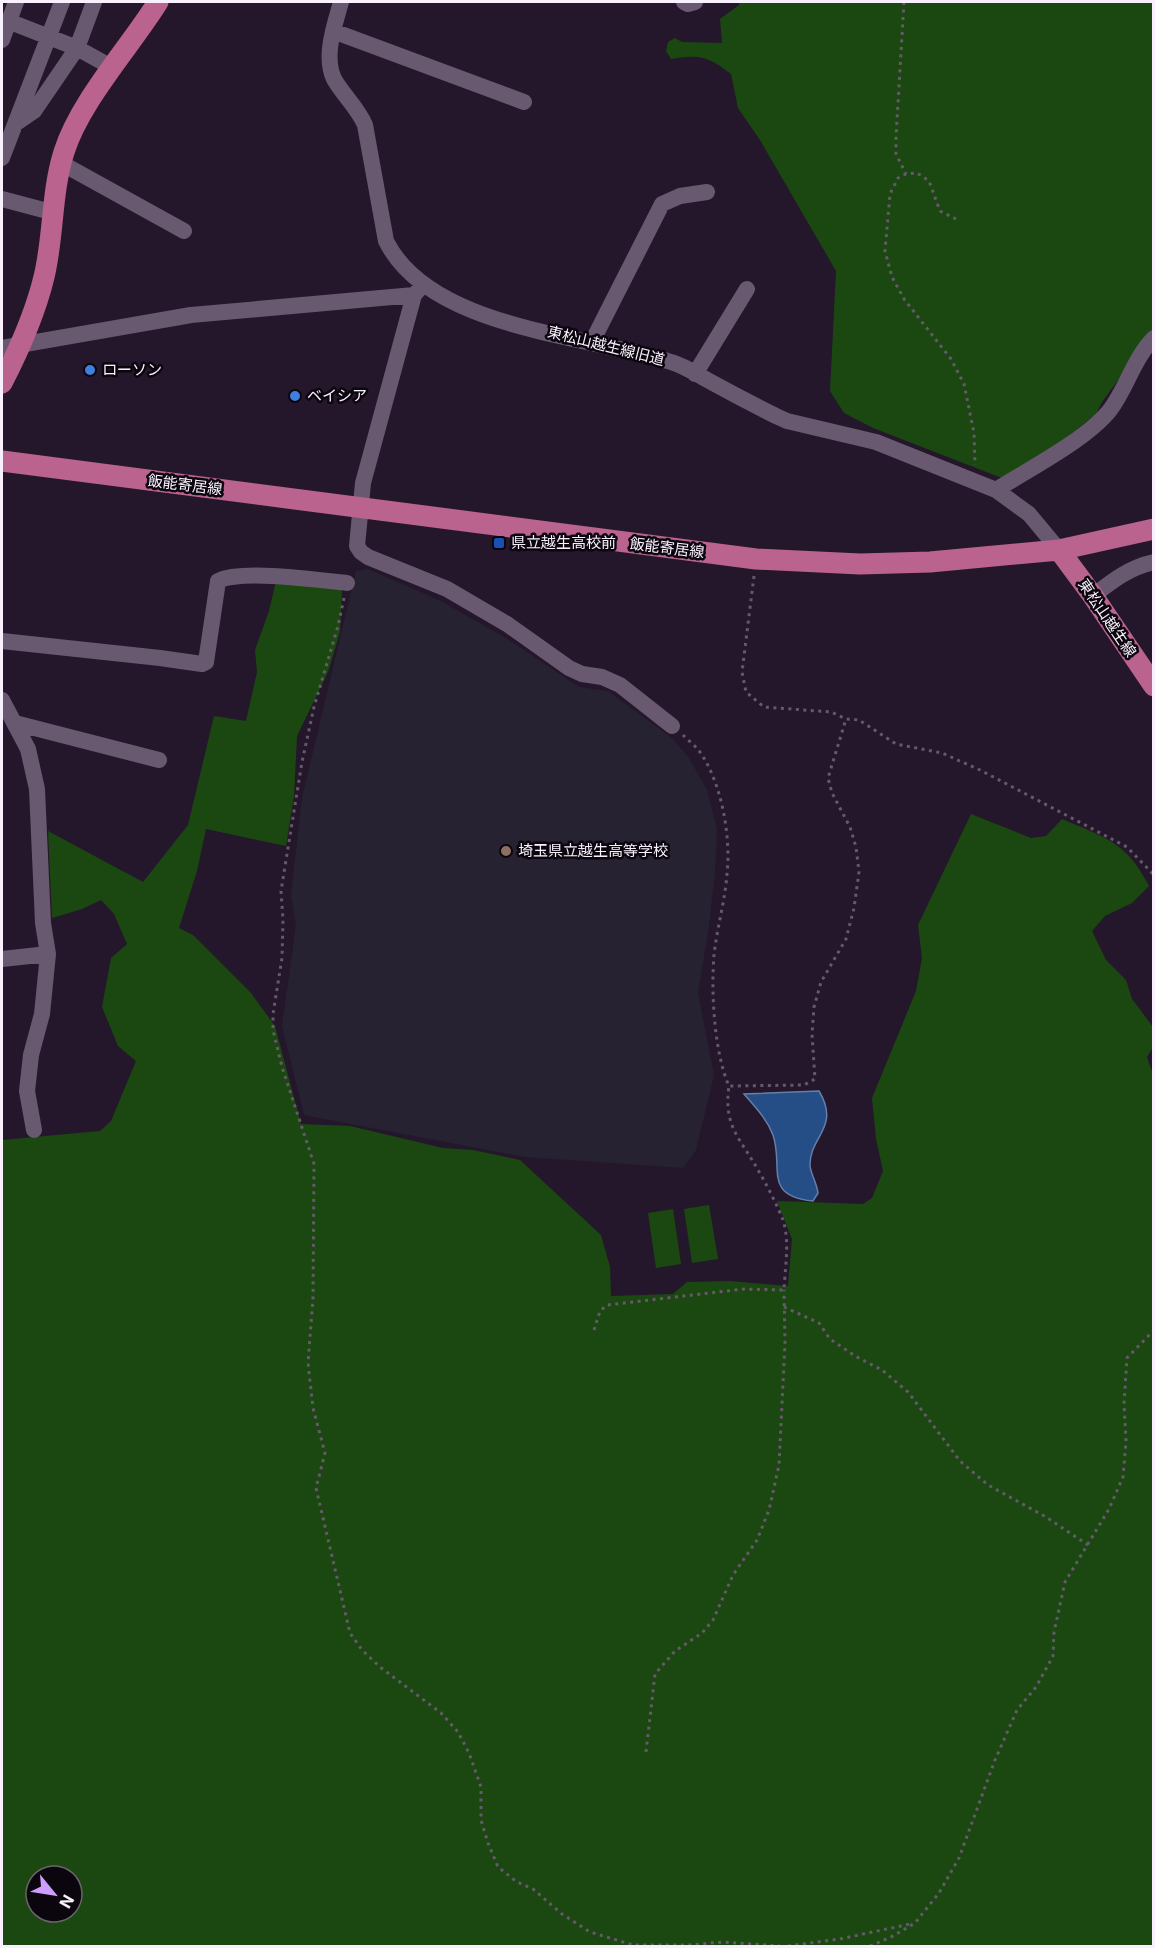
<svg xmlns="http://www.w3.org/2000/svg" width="1155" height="1948" viewBox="0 0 1155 1948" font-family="Inter,'Noto Sans JP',sans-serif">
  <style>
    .education { fill: #262232 }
    .green { fill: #1a4810; fill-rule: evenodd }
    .water { fill: #254d86; stroke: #657eaa; stroke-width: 1.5 }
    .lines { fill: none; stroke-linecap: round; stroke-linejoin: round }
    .path { stroke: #65596b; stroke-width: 3; stroke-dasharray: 3 4.5; stroke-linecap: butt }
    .minor { stroke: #685971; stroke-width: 16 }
    .major { stroke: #bb638f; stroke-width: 21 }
    .shop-dot { fill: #3f7fe0; stroke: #0b060e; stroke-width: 2 }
    .transit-dot { fill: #1a4fb4; stroke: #0b060e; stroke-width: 2 }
    .education-dot { fill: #8d6e63; stroke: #0b060e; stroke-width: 2 }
    .labels { text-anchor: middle; stroke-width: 5; stroke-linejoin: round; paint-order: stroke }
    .street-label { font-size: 15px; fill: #f9f0fe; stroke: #0b060e }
    .poi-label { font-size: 15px; fill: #f9f0fe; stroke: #0b060e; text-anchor: start }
  </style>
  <rect width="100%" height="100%" fill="#25172b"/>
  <path class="education" d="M368,569L441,601L509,640L579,687L608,691L673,739L689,758L707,790L717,829L715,873L708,933L698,993L714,1075L696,1150L683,1168L524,1157L304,1115L282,1026L296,925L291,896L302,798L356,571Z"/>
  <path class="green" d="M739,2H1153V332L1102,402L1096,414L1065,439L1002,478L873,428L844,413L830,391L836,271L760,140L738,108L731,74C708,56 700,54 671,59L666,51L668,42L675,38L682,42L722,43L720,19L739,5Z
    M277,577L342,588L340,632L328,672L297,736L294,796L286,846L206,829L197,871L179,928L193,935L251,993L275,1026L301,1124L350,1126L443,1148L473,1150L520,1160L601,1235L610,1267L611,1296L673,1294L687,1282L730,1281L788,1286L792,1239L777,1201L863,1204L872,1198L883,1171L876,1139L872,1098L916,991L922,958L918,925L971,814L1031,838L1046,836L1062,819C1104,837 1127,842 1149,886L1132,903L1105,916L1092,931L1106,960L1126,980L1132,999L1153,1027V1047L1147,1057L1154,1077L1153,1946H2V1140L100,1131L111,1121L136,1061L118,1046L102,1007L111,958L127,944L114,914L101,900L82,909L52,918L48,831L143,882L188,825L214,716L246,721L257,672L255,650L269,611ZM36,1876H72V1912H36Z
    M709,1205L718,1259L692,1263L684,1209Z
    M673,1209L681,1264L656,1268L648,1213Z"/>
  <path class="water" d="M819,1091C841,1128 809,1136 810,1166C811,1174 817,1184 818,1193L813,1201C762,1196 784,1167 773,1135C767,1119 755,1107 744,1094Z"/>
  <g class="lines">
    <path class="path" d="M904,2L896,137V154L906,174
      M956,219L940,211L929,181L917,173L906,174L898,178L890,194L885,251L892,277L904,299L951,359L964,384L974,433L975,465
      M754,576L742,672L746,692L764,707L831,712L846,719L859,720L896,744L942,753L980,770L1127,847L1154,875
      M344,598L338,626L314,707L302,762L281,891L283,920L282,958L273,1014V1030L282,1067L314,1164L313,1298L308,1363L313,1408L325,1453L316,1488L350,1633L362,1650L380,1667L441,1713L458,1732L469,1753L481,1787V1820L488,1843L498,1867L517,1882L533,1889L562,1914L590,1932L633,1945H689L723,1942L780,1946
      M683,735C689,741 697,747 702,755C722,786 731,837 727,874C725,901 717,928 714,955C711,992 714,1052 729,1086L804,1085L815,1079L812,1034L814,1007L821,982L846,939L854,908L859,872L856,847L850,827L832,793L828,778L846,719
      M784,1307L819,1323L830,1339L855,1356L882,1370L908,1392L960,1461L988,1485L1046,1517L1088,1545
      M594,1330L600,1311L607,1305L744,1289L784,1290C785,1268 790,1241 783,1220C777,1205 767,1185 758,1170C741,1139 723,1127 729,1086
      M646,1752L655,1674L675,1651L702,1633L713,1620L733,1575L757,1540L769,1510L779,1465L785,1343L784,1290
      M788,1946L840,1939L910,1924
      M870,1946L893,1936L915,1923L939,1893L959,1858L995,1760L1017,1710L1036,1687L1053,1656L1054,1632L1065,1582L1109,1509L1123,1477L1126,1441L1124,1404L1127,1358L1154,1330"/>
    <path class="minor" d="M341,2C335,24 323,56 334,79C343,95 358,108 365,125L386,241C430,329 586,335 671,362C685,366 698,375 711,382C733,394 754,405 776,416L787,421L876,442L996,490L1029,514L1059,550
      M684,2L688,4L695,2
      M8,21L77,48L113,68
      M333,31L524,102
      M2,40L16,2
      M15,124L34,111L77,48L94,2
      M2,158L62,2
      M61,163L184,231
      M2,199L51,212
      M423,285L414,295L363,483L357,546L361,552L368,557L447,589L507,624L569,668L582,674L602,677L620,685L672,726
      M592,342L662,204L680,196L707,192
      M2,348L191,315L414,295
      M695,374L747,289
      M996,490C1029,469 1086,440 1110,410C1126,389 1134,358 1154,338
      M1093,596C1112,581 1130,567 1154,562
      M2,641L160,658L202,664L206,662L218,581C241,569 319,580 347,583
      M2,700L28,749L37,789L43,923L48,954L42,1014L31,1055L27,1091L34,1130
      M15,723L159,760
      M2,959L48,954"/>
    <path class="major" d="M2,383C19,350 35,314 44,277C54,236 51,193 64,152C80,101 130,47 158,2
      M2,461L756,559L860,564L930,562L1059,550L1154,529
      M1059,550L1093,596L1154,686"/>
  </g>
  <g class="shop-dot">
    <circle cx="90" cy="370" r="6"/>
    <circle cx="295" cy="396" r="6"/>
  </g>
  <rect class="transit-dot" x="493" y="537" width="12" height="12" rx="3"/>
  <circle class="education-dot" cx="506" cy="851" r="6"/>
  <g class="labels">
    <g class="street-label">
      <text transform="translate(606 346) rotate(14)" y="5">東松山越生線旧道</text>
      <text transform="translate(185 485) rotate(7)" y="5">飯能寄居線</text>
      <text transform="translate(667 548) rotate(7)" y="5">飯能寄居線</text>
      <text transform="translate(1107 618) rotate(56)" y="5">東松山越生線</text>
    </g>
    <g class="poi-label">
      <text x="102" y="375">ローソン</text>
      <text x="307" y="401">ベイシア</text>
      <text x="511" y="548">県立越生高校前</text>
      <text x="518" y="856">埼玉県立越生高等学校</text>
    </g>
  </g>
  <rect width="1155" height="1948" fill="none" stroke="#f9f0fe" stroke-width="6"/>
  <g transform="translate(54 1894) rotate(120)"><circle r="28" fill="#0b060e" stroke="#6a646e" stroke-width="1.5"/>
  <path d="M0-4.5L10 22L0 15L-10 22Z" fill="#cf9dff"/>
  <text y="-9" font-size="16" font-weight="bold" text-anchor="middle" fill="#f9f0fe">N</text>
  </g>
</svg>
